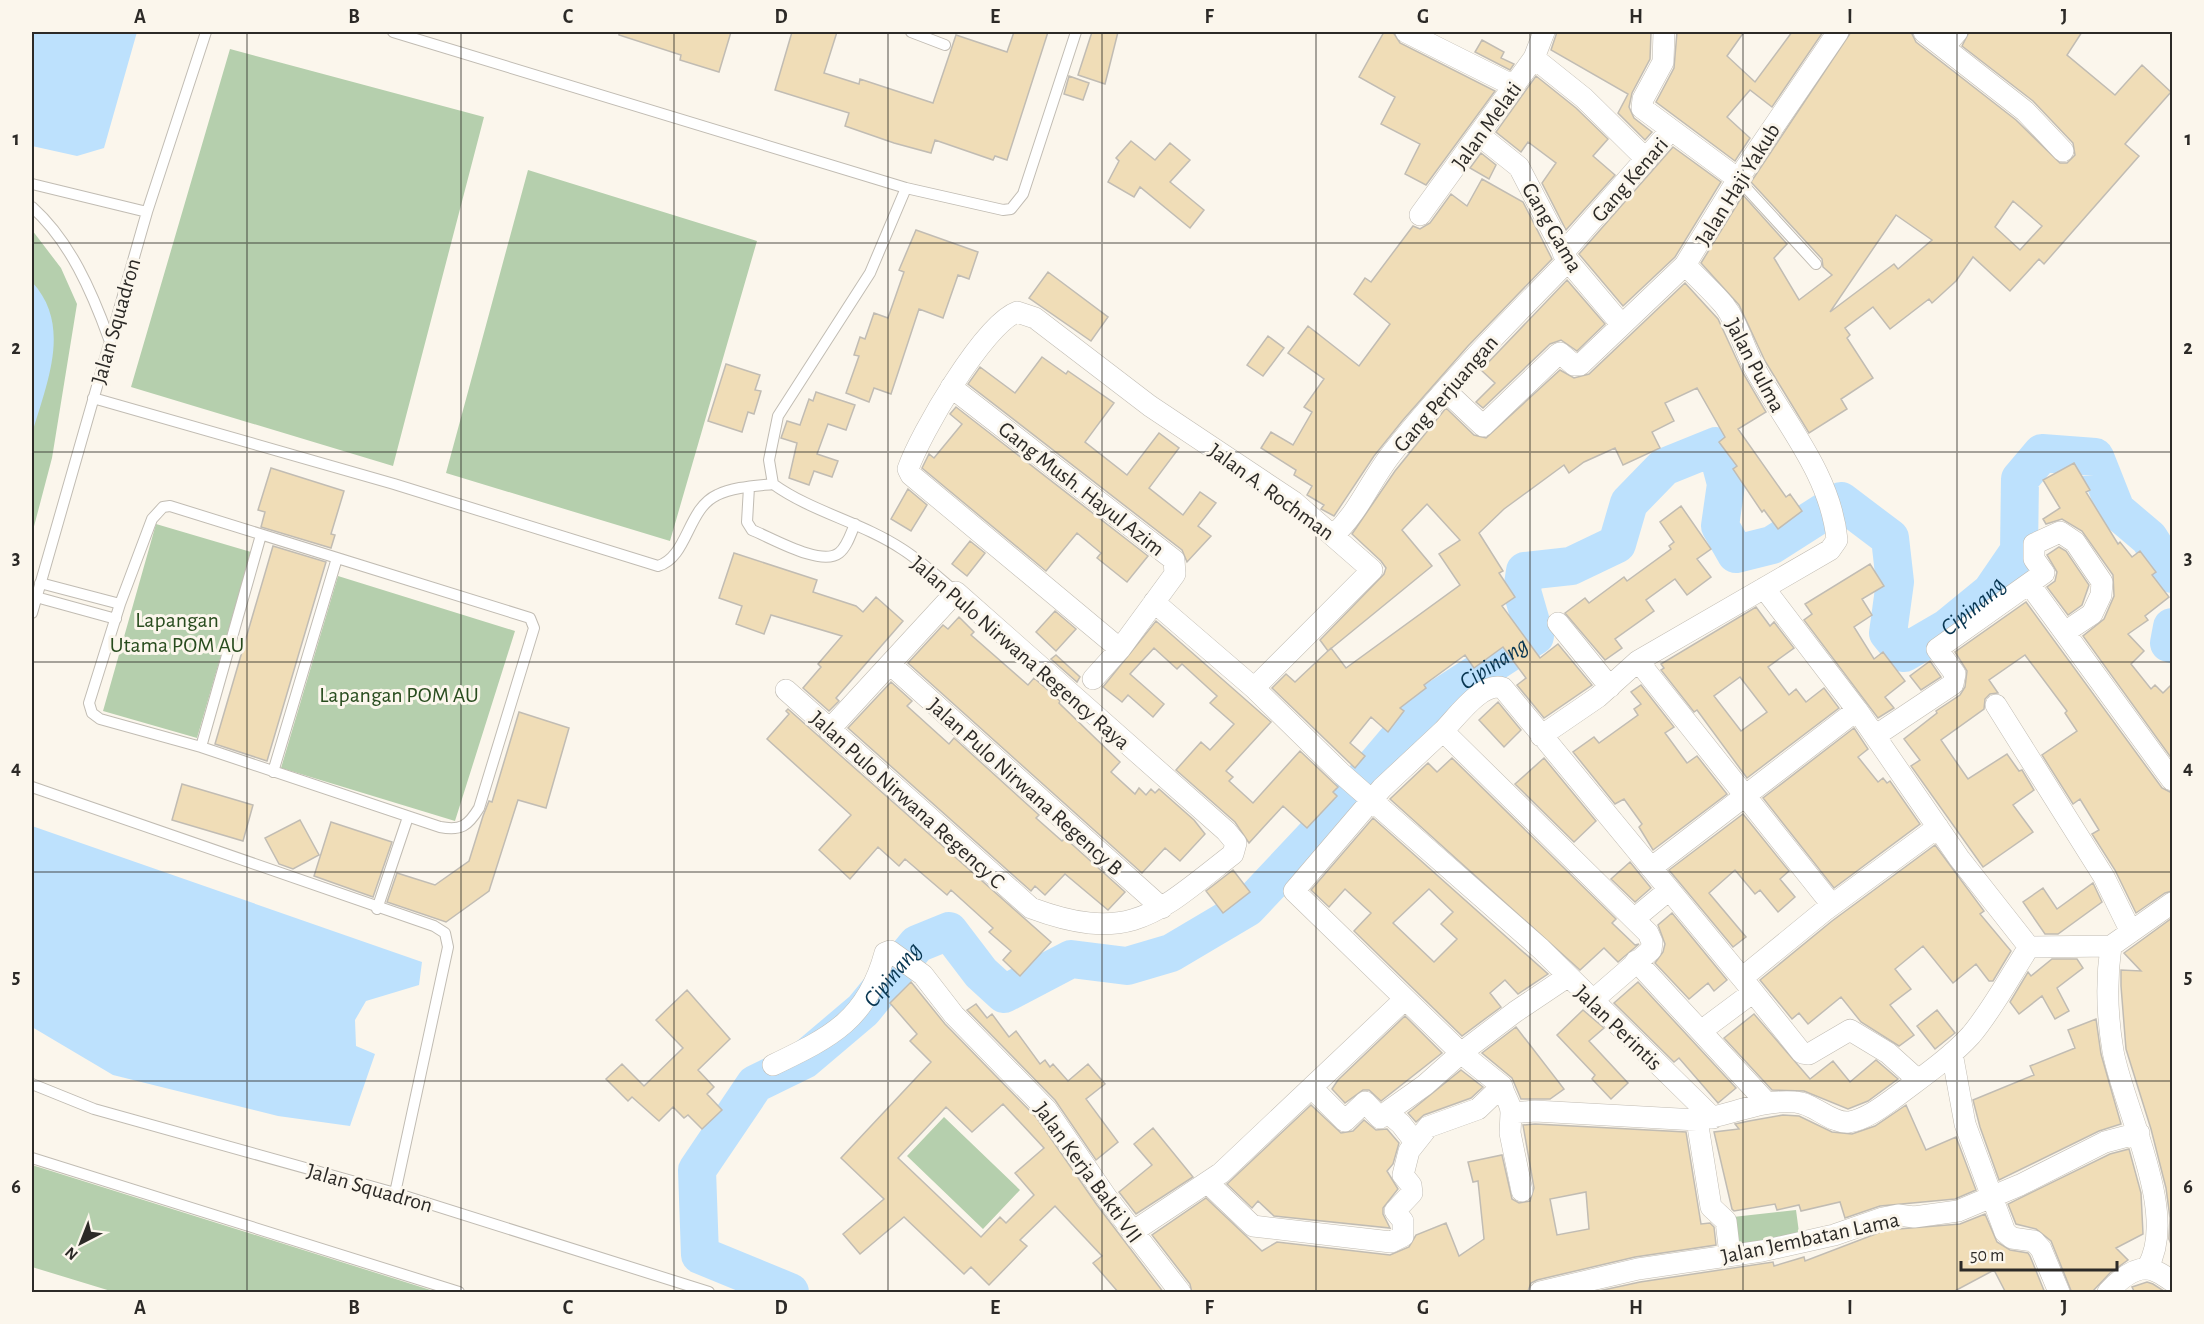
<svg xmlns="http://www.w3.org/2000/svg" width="2204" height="1324" viewBox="0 0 2204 1324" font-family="'Alegreya Sans',sans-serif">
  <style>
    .green { fill: #b5cfad }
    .water { fill: #bde1fd }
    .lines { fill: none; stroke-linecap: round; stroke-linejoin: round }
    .river { stroke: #bde1fd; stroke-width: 38 }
    .building { fill: #f0ddb7; stroke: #c1bcb3; stroke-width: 1.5; fill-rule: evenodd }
    .service-casing { stroke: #c1bcb3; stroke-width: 12 }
    .minor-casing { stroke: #c1bcb3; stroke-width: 22 }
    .service { stroke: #fff; stroke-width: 10 }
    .minor { stroke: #fff; stroke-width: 21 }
    .grid { fill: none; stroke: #2c2a27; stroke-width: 1.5; stroke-opacity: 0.55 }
    .labels { text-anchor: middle; stroke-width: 6; stroke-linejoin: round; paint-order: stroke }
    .street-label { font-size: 22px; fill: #2c2a27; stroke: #fbf6ec }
    .park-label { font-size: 22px; fill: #284c1e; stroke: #fbf6ec }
    .water-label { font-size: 24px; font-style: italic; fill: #083651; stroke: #fbf6ec }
    .neatline { fill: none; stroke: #2c2a27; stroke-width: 2 }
    .grid-label { font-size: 20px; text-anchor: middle; font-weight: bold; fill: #2c2a27 }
  </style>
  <rect width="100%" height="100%" fill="#fbf6ec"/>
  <path class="green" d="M230,49L484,117L393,466L131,387Z
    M528,170L757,241L670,541L446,473Z
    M32,230L61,268L77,304L52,458L32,534Z
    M156,524L251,552L197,738L103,711Z
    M338,576L515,631L455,821L281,768Z
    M944,1117L1020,1190L983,1229L907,1156Z
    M32,1165L437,1292H114L32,1267Z
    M1796,1210L1800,1240L1737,1246L1733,1217Z"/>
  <path class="water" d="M32,32H137L104,148L77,156L32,146Z
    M32,282C73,326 46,384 32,434Z
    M32,826L422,962L419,985L366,1001L355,1020L356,1046L375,1054L350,1126L278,1116L113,1075L32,1027Z"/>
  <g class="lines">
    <g class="river">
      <path d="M2172,627L2169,643L2172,644"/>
      <path id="s1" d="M790,1292L700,1255L697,1170L755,1084L804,1060L863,1010L917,944L949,931L981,973L1004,994L1071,959L1127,966L1171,953L1247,908L1325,825L1424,708L1535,636L1522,591L1525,571L1571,566L1617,544L1629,503L1664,467L1716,446L1726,484L1720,526L1736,554L1772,545L1841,501L1890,538L1895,582L1888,633L1904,653L1947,628L1991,592L2019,551L2020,479L2042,453L2095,457L2116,510L2149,538L2172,574"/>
    </g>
  </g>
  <path class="building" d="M619,32H731L719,72L680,60L681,55L619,35Z
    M792,32H837L824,73L859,84L860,79L933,103L956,35L1007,52L1014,32H1048L1007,160L995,156L993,160L935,140L931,153L894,143L845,126L849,113L775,90Z
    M1092,32H1118L1105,84L1078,75Z
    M1384,32H1393L1400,43L1495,91L1426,185L1405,174L1420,144L1381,124L1395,97L1359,77Z
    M1557,32H1651L1650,59L1632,93L1629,107L1634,118L1652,132L1645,140L1618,113L1628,94L1551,50Z
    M1677,32H1744L1727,56L1755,82L1792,32H1823L1772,107L1750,90L1727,117L1750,138L1735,161L1656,102L1674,68Z
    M1851,32H1911L1916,42L2016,120L2060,163H2067L2075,155L2073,143L2033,101L1962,46L1969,32H2082L2067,55L2115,95L2142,65L2171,92L2125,144L2139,156L2044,264L2039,259L2010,291L1973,257L1956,281L1932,303L1929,299L1890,329L1873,307L1845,328L1850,335L1847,338L1873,378L1841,399L1847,409L1809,433L1765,361L1739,305L1701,263L1743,195L1787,244L1774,258L1799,300L1832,275L1823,267L1822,259L1751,182ZM2013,201L2042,226L2020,250L1995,227ZM1896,215L1932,240L1898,269L1894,264L1830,312Z
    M1482,40L1504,52L1501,58L1514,64L1510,70L1475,52Z
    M1069,76L1089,83L1083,100L1064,94Z
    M1536,76L1576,108L1608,139L1593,156L1615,175L1566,230L1542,183L1556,163L1528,142L1521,152L1496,132Z
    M1131,141L1155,160L1170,143L1190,160L1170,182L1204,210L1190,228L1140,187L1134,197L1108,182L1119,161L1116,158Z
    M1673,147L1721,182L1675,257L1623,306L1579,254Z
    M1481,153L1496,165L1489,179L1470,168Z
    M1482,179L1523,202L1552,259L1468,346L1403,420L1374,456L1334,516L1321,509L1324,505L1307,495L1312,486L1294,475L1296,470L1261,448L1271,432L1293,445L1312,412L1304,407L1324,379L1288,353L1308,326L1359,366L1390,324L1354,294L1365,278L1371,282L1413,226L1420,229L1430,223L1451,194L1467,206Z
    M916,230L978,252L969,279L958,275L943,318L919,309L891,394L874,388L869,402L846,393L859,356L854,355L860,337L865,339L874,313L888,318L904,272L899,270Z
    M1048,272L1108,317L1091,341L1029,298Z
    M1567,280L1605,324L1577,351L1561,340L1550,344L1483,408L1476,402L1495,383L1481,370Z
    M1685,283L1718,319L1743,373L1766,412L1738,429L1786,497L1790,494L1802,511L1778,529L1764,510L1762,512L1733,469L1737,466L1719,442L1725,437L1697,388L1665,403L1674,421L1652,432L1660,448L1623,465L1615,448L1584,462L1569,473L1564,465L1504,509L1479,533L1503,571L1499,573L1515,597L1502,606L1540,658L1558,644L1592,685L1544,718L1517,685L1526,678L1503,647L1474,668L1465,655L1424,685L1426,688L1400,708L1404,711L1388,732L1371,717L1350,743L1365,756L1355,768L1272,688L1286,674L1295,682L1331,648L1346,668L1460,585L1439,554L1460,540L1427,504L1402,530L1432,566L1328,651L1320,640L1384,574L1386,568L1381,561L1352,534L1395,471L1446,408L1474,435L1486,438L1560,370L1574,378L1589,374Z
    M1268,336L1284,348L1263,376L1247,365Z
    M1042,357L1066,374L1068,371L1114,403L1085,442L1127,475L1159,433L1179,448L1149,488L1183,515L1200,492L1216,503L1198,526L1211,536L1187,562L1182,550L968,384L980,367L1015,393Z
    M726,364L760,375L755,390L761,391L754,414L748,412L742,432L708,421Z
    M816,392L855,405L846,430L828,424L817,454L838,461L832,477L814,471L809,485L789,478L797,443L781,438L787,421L800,425L809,399L813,401Z
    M956,407L1148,556L1127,582L1097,558L1101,553L1077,533L1046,571L922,468L929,454L934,458L962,424L950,414Z
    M2074,463L2090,490L2086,492L2118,544L2120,542L2132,557L2140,551L2156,572L2152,575L2169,597L2145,616L2148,620L2128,634L2144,651L2131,664L2151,689L2155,685L2163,693L2172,684V759L2083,636L2104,619L2114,596L2113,575L2082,531L2062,519L2046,524L2043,519L2060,508L2043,480Z
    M271,468L344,491L331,534L335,535L331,548L261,527L265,512L258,510Z
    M908,489L927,505L911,531L891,519Z
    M1681,506L1711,549L1697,559L1711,577L1687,595L1675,579L1646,600L1654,611L1615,639L1622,648L1605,660L1565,613L1585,598L1589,603L1624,577L1627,581L1671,549L1669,546L1674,542L1660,522Z
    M970,541L985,553L967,576L952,564Z
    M273,546L326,562L267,761L215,744Z
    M2059,547L2066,551L2089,585L2082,605L2068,615L2047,587L2055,581L2057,572L2047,555Z
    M734,553L817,580L813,592L856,606L863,612L876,597L903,621L836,698L839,701L829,711L803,688L821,667L818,664L842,636L771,615L764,634L736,624L742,606L719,598Z
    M1870,564L1884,586L1862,599L1872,615L1854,627L1874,659L1883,652L1905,681L1885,697L1894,708L1878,718L1804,620L1812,614L1805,604Z
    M2026,602L2162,788L2172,793V891L2165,893L2136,913L2115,870L2092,834L2099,830L2080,799L2073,804L2042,755L2077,731L2065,713L2067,711L2025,655L1989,680L1998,693L1990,694L1985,699L1984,709L1941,740L1968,779L2007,754L2019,771L2022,770L2034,790L2013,805L2033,832L1983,867L1911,766L1920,760L1904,739L1937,713L1936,711L1960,695L1965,687L1967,671L1955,652Z
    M1756,607L1770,626L1774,622L1794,648L1768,667L1789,695L1796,689L1806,702L1824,688L1839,708L1747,778L1697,710L1694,712L1661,670L1664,668L1661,664ZM1740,677L1767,712L1741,731L1714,696Z
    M1055,611L1076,629L1056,651L1036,632Z
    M959,617L974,632L971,635L1028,685L1034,678L1060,701L1059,703L1120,762L1111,772L1135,794L1139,788L1146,795L1151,789L1155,793L1159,789L1194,820L1205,834L1180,861L1165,848L1142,873L908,663L943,625L948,629Z
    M1156,621L1271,722L1226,771L1233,777L1229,781L1253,803L1300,751L1338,787L1333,792L1337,796L1307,828L1283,806L1249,843L1235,822L1176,770L1201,742L1210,750L1234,724L1210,703L1217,696L1182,664L1177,669L1154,648L1130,674L1164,704L1153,717L1128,695L1122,702L1103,687Z
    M1056,655L1080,677L1077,682L1051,659Z
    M1930,661L1941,677L1921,690L1910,676Z
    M891,682L912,701L907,706L949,744L954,738L1039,815L1036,818L1062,841L1065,838L1125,892L1108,910L1065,874L1045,895L1035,886L1031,891L848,728Z
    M1641,685L1674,727L1665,733L1687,763L1697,756L1727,794L1653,850L1639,827L1642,824L1624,799L1615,804L1573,752L1594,737L1599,743L1638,715L1634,709L1641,704L1631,692Z
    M1498,702L1521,730L1504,747L1479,720Z
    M788,709L1051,942L1020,976L1003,960L1011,951L989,932L993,928L951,890L947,895L905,859L899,866L878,847L850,879L819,850L851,815L767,739L789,714L786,711Z
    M519,712L569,728L546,808L518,800L489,891L446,922L387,902L397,873L435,885L469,861L483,816L489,801L492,802Z
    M1854,728L1868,749L1858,757L1878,782L1883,778L1887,783L1890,781L1920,824L1834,888L1763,798Z
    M1452,758L1616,919L1612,923L1635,945L1639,944L1618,962L1604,948L1580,970L1390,799L1428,763L1437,772Z
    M1544,758L1596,821L1574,842L1515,784Z
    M182,784L253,805L243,841L172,820Z
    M1743,814L1789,871L1780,879L1795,897L1778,912L1760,890L1755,894L1735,870L1709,893L1746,937L1733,947L1669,870Z
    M1373,818L1548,974L1518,994L1505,980L1490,993L1501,1007L1462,1036L1354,931L1371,913L1345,889L1329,907L1311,890ZM1429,889L1453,912L1441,924L1457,939L1434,962L1393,923Z
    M300,820L319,855L293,869L279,864L265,838Z
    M331,822L392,842L373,897L314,876Z
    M1935,845L1984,911L1980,914L2011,951L1993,981H1989L1976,964L1953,983L1923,946L1895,969L1911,989L1890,1005L1914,1035L1899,1046L1861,1022L1841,997L1808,1024L1799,1013L1792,1019L1760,980L1832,921Z
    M1630,862L1651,888L1635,902L1611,879Z
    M1233,870L1250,892L1223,913L1206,891Z
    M2093,883L2102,902L2058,934H2045L2023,902L2043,888L2057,909Z
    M1672,913L1727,980L1714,991L1708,983L1689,999L1655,963L1663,952L1665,944L1658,925Z
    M2172,918V1247L2169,1239L2170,1218L2166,1188L2151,1129L2126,1049L2121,986V970L2141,971L2124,953Z
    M2052,959H2077L2083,968L2057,988L2069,1011L2055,1019L2042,996L2019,1014L2010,1002L2028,972L2031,976Z
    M911,982L945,1024L1036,1117L1097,1205L1164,1293H1119L1093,1263L1102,1256L1055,1206L1020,1240L1027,1246L989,1285L971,1267L964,1274L904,1217L860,1254L843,1234L884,1199L841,1158L931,1062L910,1041L917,1034L890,1003ZM1003,1104L1044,1148L1015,1173L1034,1195L1006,1223L1000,1217L981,1237L898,1158L946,1107L972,1132Z
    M1638,982L1736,1088L1718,1103L1679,1058L1674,1062L1614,1003Z
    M687,990L730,1039L698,1070L714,1087L707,1094L722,1110L702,1129L688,1115L684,1118L673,1107L659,1121L632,1097L628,1101L606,1079L622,1064L644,1086L683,1048L656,1020Z
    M976,1004L987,1018L992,1014L1009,1037L1016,1031L1040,1064L1045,1060L1050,1067L1053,1064L1068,1081L1088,1064L1105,1084L1086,1099L1118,1142L1096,1160L1055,1100L967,1010Z
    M1583,1010L1604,1028L1589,1041L1628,1083L1611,1099L1592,1079L1595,1075L1557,1035Z
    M1937,1010L1955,1033L1935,1049L1917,1026Z
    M1754,1014L1810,1079L1833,1061L1850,1082L1876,1060L1898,1079L1868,1101L1848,1109L1804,1091L1772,1090L1724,1038Z
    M1405,1016L1442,1053L1381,1101L1369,1090H1363L1345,1103L1332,1089L1338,1080Z
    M2096,1019L2101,1054L2121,1124L2099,1131L1999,1180L1980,1127L1973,1100L2034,1075L2030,1066L2075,1048L2068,1030Z
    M1516,1027L1564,1089L1550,1099H1521L1512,1078L1482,1053Z
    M1461,1070L1483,1087L1471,1098L1424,1115L1416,1122L1408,1113Z
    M1311,1105L1341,1133L1353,1131L1364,1120L1376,1130L1387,1129L1399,1143L1393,1164L1387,1171L1398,1189L1383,1208V1214L1390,1228L1274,1216L1258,1201L1252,1208L1227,1184Z
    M1906,1105L1926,1150L1956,1137L1976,1190L1955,1199L1880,1206L1845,1218L1840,1202L1801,1211L1799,1205L1777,1210L1775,1204L1734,1211L1732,1209L1714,1132L1739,1129L1735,1124L1749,1121L1783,1115L1799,1116L1832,1132L1852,1134L1875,1126Z
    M1535,1124L1686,1132L1701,1224L1710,1223L1714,1227L1716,1245L1635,1257L1537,1280L1531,1283L1528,1291L1521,1293H1192L1190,1284L1152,1235L1206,1198L1262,1251L1277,1242L1390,1255L1409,1247L1416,1235L1446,1223L1459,1256L1484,1239L1478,1181L1473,1182L1468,1162L1502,1155L1512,1199L1519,1203L1530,1201L1534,1188L1523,1125ZM1586,1192L1589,1229L1557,1235L1550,1199Z
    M1153,1128L1193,1177L1136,1214L1119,1192L1152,1165L1134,1144Z
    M2129,1149L2141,1193L2143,1234L2116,1248L2128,1260L2110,1273L2091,1293H2072L2051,1241L2036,1229L2016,1224L2008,1204L2110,1154Z
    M1985,1214L1997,1242L2010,1250L2028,1253L2030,1256L2045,1293H2006L1994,1270L1951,1293L1594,1292L1640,1282L1773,1262L1774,1266L1804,1257L1805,1261L1886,1230L1960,1224Z
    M2147,1282L2153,1284L2167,1293H2135L2132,1287Z"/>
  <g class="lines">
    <g class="service-casing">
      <path id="service" d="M393,32L906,188L1003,210L1011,209L1023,194L1076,32
        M911,32L945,45
        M1738,179L1816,264
        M32,184L147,212
        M906,188L870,273L778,416L769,460L773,484C812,512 861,522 902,549C921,561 939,578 956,592
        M32,207C70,241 92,292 109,339
        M93,398L394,484L658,566C688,557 687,509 717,495C733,487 755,486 773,484
        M749,487L747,522L752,530C772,538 821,567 839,553C847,547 851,533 855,524
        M170,506L530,618L534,628L479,808C468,826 461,831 440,827L201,747L100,719L92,713L89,703L120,604L152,519L163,507Z
        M40,583L120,604
        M36,597L116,619
        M32,613L147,212L206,32
        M201,747L261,535
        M273,772L337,558
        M32,787L434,926L445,933L448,947L395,1193
        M377,909L408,817
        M32,1084L94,1109L395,1193L709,1292
        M32,1158L459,1292"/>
    </g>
    <g class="minor-casing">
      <path id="minor" d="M1406,32L1514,86
        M1664,32L1663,62L1643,99L1642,108L1738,179
        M1924,32L2025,111L2063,151
        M1945,46L1957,32
        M1534,58L1584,98L1647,160
        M1479,135L1519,167L1568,261L1622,325
        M1420,215L1534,58L1544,32
        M1563,253L1670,131
        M1685,265C1698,278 1712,291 1724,305C1738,323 1743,346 1754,367C1785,423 1831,475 1837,540L1830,550L1638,661L1832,905
        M951,387L1174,560L1175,574L1120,649L1093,679
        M1445,390L1483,426L1557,355L1560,353L1574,365H1580L1685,265L1738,179L1838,32
        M1334,535C1360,510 1370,481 1392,453C1446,385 1507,323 1568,261
        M2030,585L2172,780
        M1764,588L1857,710L1959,858L2029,947
        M1154,602L1254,688L1342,774L1541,949L1713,1118
        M1558,623L1610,687
        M1120,649L911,475L908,469C920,434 984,324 1017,312L1035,318L1150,406L1294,502L1372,570L1254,688
        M890,664L1162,908
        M786,690L1031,908C1131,945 1157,913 1233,854L1236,843L1226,831L956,592L829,730
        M1996,705L2104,877L2131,932
        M1443,731C1457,717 1482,681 1503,688L1742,978L1824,911L1938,827
        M1541,736L1598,697L1638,661
        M1875,736L1953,684L1955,674L1937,649L2044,573L2034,559V544L2060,532L2075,542L2102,582L2101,595L2092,614L2065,632
        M1651,868L1857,710
        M1634,919L1669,890
        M2111,946C2106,981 2107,1016 2113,1051C2123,1107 2180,1215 2147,1268
        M2029,947L2111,946L2172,903
        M1636,961L1767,1103
        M1742,978L1802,1053L1809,1054L1850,1030L1888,1053L1918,1080
        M1701,1031L1752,993
        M1952,1053L1965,1124L2005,1232L2012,1238L2034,1241L2041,1249L2059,1292
        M773,1065C831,1037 867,1020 885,953L890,951L923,975L954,1015L1046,1109L1107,1198L1180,1292
        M1502,1086L1461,1053L1515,1012L1567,977
        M1313,1089L1345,1121L1365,1102L1380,1118L1387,1112L1401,1124L1415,1142
        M1387,1112L1425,1085L1461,1053L1294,891L1382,788L1443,731L1648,933L1652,942L1651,950L1592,1001
        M1511,1113L1510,1133L1522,1191
        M1697,1120L1711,1207L1726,1221L1730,1255
        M1208,1183L1253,1226L1391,1242L1403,1236V1221L1395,1211L1412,1193L1411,1185L1403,1175L1409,1151L1428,1127L1478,1109L1502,1086C1504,1097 1511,1102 1511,1113L1535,1111L1697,1120C1730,1116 1760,1099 1795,1102C1814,1103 1831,1124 1849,1122C1867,1119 1883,1106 1897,1096C1922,1077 1950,1058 1971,1035C1993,1009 2010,976 2029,947
        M1134,1231L1221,1173L1405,999
        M1540,1292L1638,1269L1762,1251L1834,1235L1883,1218L1898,1215L1914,1217L1958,1211L2020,1185L2105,1142L2139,1133
        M2108,1292C2119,1280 2138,1263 2155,1271C2161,1273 2167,1278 2172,1281"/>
    </g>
    <use href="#service" class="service"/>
    <use href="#minor" class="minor"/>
  </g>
  <path class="grid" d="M247,32V1292M461,32V1292M674,32V1292M888,32V1292M1102,32V1292M1316,32V1292M1530,32V1292M1743,32V1292M1957,32V1292M32,243H2172M32,452H2172M32,662H2172M32,872H2172M32,1081H2172"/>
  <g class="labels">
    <g class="street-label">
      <text transform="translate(1486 125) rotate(-54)" y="8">Jalan Melati</text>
      <text transform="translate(1629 179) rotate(-49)" y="8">Gang Kenari</text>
      <text transform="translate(1737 184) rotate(-58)" y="8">Jalan Haji Yakub</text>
      <text transform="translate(1553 227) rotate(60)" y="8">Gang Gama</text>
      <text transform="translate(115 321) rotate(-74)" y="8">Jalan Squadron</text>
      <text transform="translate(1756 365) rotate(62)" y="8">Jalan Pulma</text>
      <text transform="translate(1445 393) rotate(-49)" y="8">Gang Perjuangan</text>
      <text transform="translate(1082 488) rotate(38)" y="8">Gang Mush. Hayul Azim</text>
      <text transform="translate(1272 491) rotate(36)" y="8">Jalan A. Rochman</text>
      <text transform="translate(1021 652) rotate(41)" y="8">Jalan Pulo Nirwana Regency Raya</text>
      <text transform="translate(1026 786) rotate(42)" y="8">Jalan Pulo Nirwana Regency B</text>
      <text transform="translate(908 799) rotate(42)" y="8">Jalan Pulo Nirwana Regency C</text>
      <text transform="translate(1619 1027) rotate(44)" y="8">Jalan Perintis</text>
      <text transform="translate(1089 1172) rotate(54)" y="8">Jalan Kerja Bakti VII</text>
      <text transform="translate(370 1187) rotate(16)" y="8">Jalan Squadron</text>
      <text transform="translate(1810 1237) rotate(-12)" y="8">Jalan Jembatan Lama</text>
    </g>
    <g class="park-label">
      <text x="177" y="627">Lapangan<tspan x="177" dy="25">Utama POM AU</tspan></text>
      <text x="399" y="702">Lapangan POM AU</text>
    </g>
    <g class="water-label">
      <text dy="8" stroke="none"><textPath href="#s1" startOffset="2100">Cipinang</textPath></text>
      <text dy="8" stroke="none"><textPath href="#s1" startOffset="1238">Cipinang</textPath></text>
      <text dy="8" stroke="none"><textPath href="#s1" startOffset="464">Cipinang</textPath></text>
    </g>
  </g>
  <rect width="2204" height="1324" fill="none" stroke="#fbf6ec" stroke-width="66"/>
  <g transform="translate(81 1243) rotate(222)" stroke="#fbf6ec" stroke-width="4.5" paint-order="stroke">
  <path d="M0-4.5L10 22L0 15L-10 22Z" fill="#2c2a27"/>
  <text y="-9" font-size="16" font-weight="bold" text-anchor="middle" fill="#2c2a27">N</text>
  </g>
  <path d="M1961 1261v9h156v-9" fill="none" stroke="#2c2a27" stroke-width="3"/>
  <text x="1970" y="1261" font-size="18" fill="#2c2a27" stroke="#fbf6ec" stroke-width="4.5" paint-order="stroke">50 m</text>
  <rect x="33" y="33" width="2138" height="1258" class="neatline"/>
  <g class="grid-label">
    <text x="140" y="23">A</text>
    <text x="354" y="23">B</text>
    <text x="568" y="23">C</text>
    <text x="781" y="23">D</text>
    <text x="995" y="23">E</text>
    <text x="1209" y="23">F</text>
    <text x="1423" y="23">G</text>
    <text x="1636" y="23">H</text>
    <text x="1850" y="23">I</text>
    <text x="2064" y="23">J</text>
    <text x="16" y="145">1</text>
    <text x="2188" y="145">1</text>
    <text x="16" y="354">2</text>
    <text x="2188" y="354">2</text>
    <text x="16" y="564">3</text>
    <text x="2188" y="564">3</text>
    <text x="16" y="774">4</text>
    <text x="2188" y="774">4</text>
    <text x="16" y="983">5</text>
    <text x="2188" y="983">5</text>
    <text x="16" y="1193">6</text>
    <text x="2188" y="1193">6</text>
    <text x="140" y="1314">A</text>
    <text x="354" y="1314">B</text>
    <text x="568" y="1314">C</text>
    <text x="781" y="1314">D</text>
    <text x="995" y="1314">E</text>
    <text x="1209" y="1314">F</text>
    <text x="1423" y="1314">G</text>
    <text x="1636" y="1314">H</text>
    <text x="1850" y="1314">I</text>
    <text x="2064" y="1314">J</text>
  </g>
</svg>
